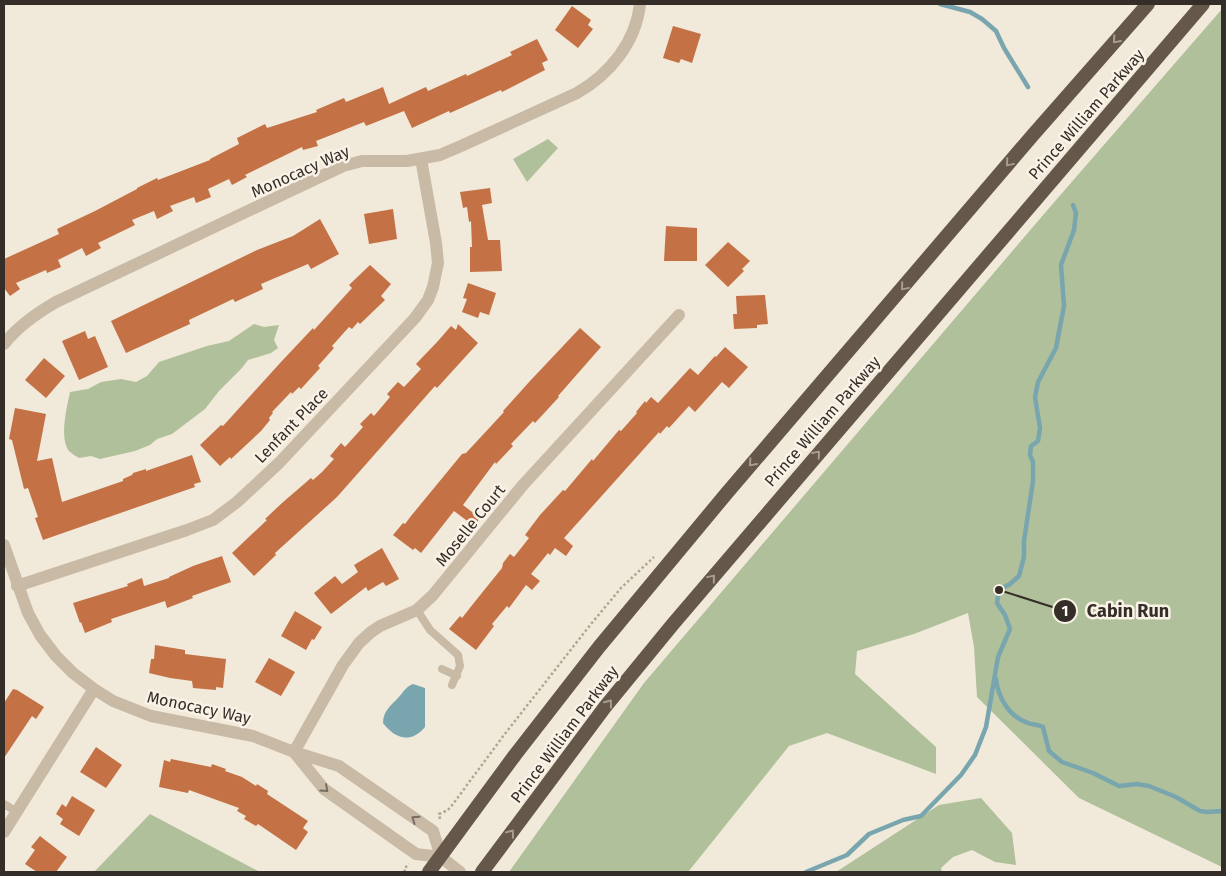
<svg xmlns="http://www.w3.org/2000/svg" width="1226" height="876" viewBox="0 0 1226 876" font-family="'Fira Sans',sans-serif">
  <style>
    .green { fill: #afc09a }
    .water { fill: #79a6ae }
    .lines { fill: none; stroke-linecap: round; stroke-linejoin: round }
    .stream { stroke: #79a6ae; stroke-width: 4.5 }
    .building { fill: #c47145 }
    .path { stroke: #b5a490; stroke-width: 2.5; stroke-dasharray: 2.5 2.5; stroke-linecap: butt }
    .service { stroke: #c9baa6; stroke-width: 8 }
    .minor { stroke: #c9baa6; stroke-width: 12 }
    .trunk { stroke: #66574b; stroke-width: 14 }
    .oneway { stroke: #a89d91 }
    .oneway2 { stroke: #786c60 }
    .labels { text-anchor: middle; stroke-width: 5; stroke-linejoin: round; paint-order: stroke }
    .street-label { font-size: 16px; fill: #352d27; stroke: #f9f2e6 }
    .leader { fill: none; stroke: #352d27; stroke-width: 2 }
    .callout-dot { fill: #352d27; stroke: #f9f2e6; stroke-width: 2 }
    .mark-label { font-size: 15px; text-anchor: middle; font-weight: bold; fill: #fff }
    .callout-label { font-size: 18px; text-anchor: middle; font-weight: bold; fill: #352d27; stroke: #f9f2e6; stroke-width: 5; stroke-linejoin: round; paint-order: stroke }
  </style>
  <rect width="100%" height="100%" fill="#f1e9da"/>
  <path class="green" d="M1222,9V867L1079,798L977,697L974,647L968,613L914,634L857,651L855,674L936,747V774L827,733L789,746L688,872H509L644,683L1050,207Z
    M548,139L558,148L527,182L513,159Z
    M254,324L264,327L279,325L274,340L278,348L271,353L248,360L241,369L219,391L205,409L172,434L157,439L150,445L135,451L100,459L91,456L79,458C76,456 72,454 69,451C59,438 67,407 70,392L88,389L101,382L121,379L136,382L147,376L159,362L207,346L229,341Z
    M981,798L1012,833L1016,865L995,862L972,850L953,857L941,868L942,872H836L939,805Z
    M150,814L260,872H94Z"/>
  <path class="water" d="M413,684L425,688V727C411,744 395,739 383,723C383,712 390,706 398,698C403,693 405,687 413,684Z"/>
  <g class="lines">
    <path class="stream" d="M940,4L970,12L982,19L996,31L1004,48L1028,87
      M996,679C998,697 1009,717 1028,723C1033,725 1038,724 1043,727L1049,751L1062,762L1093,773L1119,786L1137,784L1149,786L1176,797L1200,811L1207,812L1222,811
      M806,872L847,855L869,834L903,820L921,816L961,775L975,755L986,727L998,657L1010,629L1005,615L997,603L999,590L1010,584L1019,576L1024,557V541L1033,481V462L1030,455L1031,446L1038,441L1040,428L1035,397L1038,382L1056,348L1058,337L1064,306L1061,265L1074,230L1076,213L1073,205"/>
  </g>
  <path class="building" d="M572,6L591,20L588,25L593,29L578,48L555,30Z
    M673,26L701,34L692,63L681,59L679,63L663,58Z
    M537,39L548,60L542,63L545,70L502,92L501,90L450,113L449,111L412,128L404,111L366,126L364,122L316,141L318,146L303,150L302,147L245,175L247,177L232,185L229,179L208,189L211,197L196,203L194,197L170,206L173,211L157,219L154,211L132,220L135,225L98,243L101,248L86,256L82,248L58,260L61,267L47,273L46,270L16,283L20,289L10,296L4,288V259L59,234L57,229L95,211L137,189V188L157,178L158,180L210,160V159L239,144L237,138L265,124L267,128L317,112L316,110L344,98L346,102L383,87L389,104L426,87L428,91L466,74L467,76L512,55L510,52Z
    M490,188L492,203L482,205L488,240H500L502,271L470,272V247H472L471,221L469,222L467,207L463,208L460,192Z
    M393,209L397,239L369,244L364,214Z
    M320,219L339,254L311,269L308,264L261,284L263,289L235,302L233,299L189,320L190,324L126,353L111,321L257,250L293,236Z
    M666,226L697,228V261H664Z
    M728,242L750,261L742,269L744,271L728,287L705,265Z
    M370,265L391,284L381,296L385,300L360,324L358,322L352,329L349,327L332,346L334,348L318,366L320,368L301,389L299,387L292,394L291,392L272,412L273,413L269,418L270,420L261,431L231,459L230,457L220,466L200,445L221,425L223,426L281,362L313,328L314,330L352,288L349,285Z
    M468,283L496,293L489,315L480,312L478,318L462,312L467,299L463,298Z
    M765,295L768,324L757,325V328L734,329L733,314H737L736,296Z
    M458,324L478,343L437,388L435,386L337,497L275,553L276,555L254,576L232,553L267,520L265,519L282,503L311,478L313,480L322,472L334,459L330,456L341,443L345,447L363,427L360,424L371,413L374,416L390,397L387,394L398,382L404,387L421,369L416,364L438,341L451,326L456,330Z
    M580,328L601,347L558,396L559,397L535,423L533,421L511,444L513,446L496,464L495,462L463,505L480,518L474,526L454,511L421,553L415,548L413,550L393,535L403,523L405,524L411,516L462,454L466,453L504,412L503,411L530,381Z
    M85,331L88,339L95,336L108,367L79,380L62,341Z
    M725,347L748,367L729,388L722,382L695,412L689,406L669,428L667,426L660,434L659,432L564,538L573,546L566,556L555,548L550,555L548,553L531,574L540,581L532,590L526,585L509,608L507,606L492,624L494,626L476,650L449,629L460,616L462,618L477,599L502,568L503,563L510,554L514,557L529,538L525,535L540,515L563,490L565,491L592,459L593,461L619,430L621,431L637,413L636,412L645,401L646,403L651,397L658,403L690,368L698,375L715,356L716,357Z
    M44,358L65,376L46,398L25,380Z
    M15,408L46,414L37,461L52,458L62,502L123,481V479L132,475L133,473L146,469V471L192,455L201,482L194,484L195,487L43,540L35,518L38,517L28,488L24,489L12,440L9,439Z
    M382,548L399,579L386,586L383,582L368,591L366,587L331,614L314,593L335,576L342,584L358,572L354,565Z
    M222,556L231,582L192,596L193,598L167,608L165,601L111,619L112,622L85,633L81,622L80,623L73,603L128,586L127,584L142,578L144,586L169,578V577L193,566Z
    M295,611L322,627L314,640L312,639L306,650L281,636Z
    M155,645L185,650V654L226,659L223,688L216,687V690L193,688L192,681L170,678L149,673L151,659H154Z
    M269,658L295,672L281,696L255,682Z
    M13,689L17,690L44,707L36,719L32,716L4,758V703Z
    M96,747L122,765L106,788L80,772Z
    M171,759L211,767L212,764L226,769L225,771L242,777L256,786L257,784L268,791L267,794L308,821L303,828L308,832L296,850L258,824L256,826L244,819L246,816L237,811L239,808L189,790L188,793L159,787L164,760L170,762Z
    M72,796L95,810L79,836L60,824L63,819L56,814L62,804L66,807Z
    M40,836L67,857L56,872H37L25,864L35,850L31,847Z"/>
  <g class="lines">
    <path class="path" d="M440,819L439,814L448,810L453,804L504,735L591,624L621,588L654,557
      M405,872L404,869L409,864"/>
    <path class="service" d="M417,610L430,630L458,655L460,666L452,685
      M442,669L457,676
      M4,804L17,812"/>
    <path class="minor" d="M4,344C18,326 37,313 56,302L343,166L362,161H407L440,155L461,146L577,93C610,74 636,42 640,4
      M4,545L28,613L40,635L56,656L73,673L94,689L113,701L151,716L253,736L294,752L339,766L433,831L441,857
      M17,586L187,530L213,520L237,502L279,463L415,318L428,300L433,287L438,263L436,243L421,159
      M294,752L343,665L359,643L371,632L380,626L417,610L433,595L523,485L679,315
      M294,752L324,789L416,854L441,857L460,872
      M4,832L94,689"/>
    <path class="trunk" d="M429,872L515,755L599,647L726,494L1032,136L1148,4
      M482,872L605,707L673,624L1203,4"/>
  </g>
  <defs><path id="oneway-chevron" d="M-2-3.5L2.5 0L-2 3.5" fill="none" stroke-width="1.6" stroke-linecap="round" stroke-linejoin="round" transform="scale(1.25)"/></defs>
  <g class="oneway">
    <use href="#oneway-chevron" transform="translate(1116 40) rotate(131)"/>
    <use href="#oneway-chevron" transform="translate(1009 163) rotate(130)"/>
    <use href="#oneway-chevron" transform="translate(904 287) rotate(130)"/>
    <use href="#oneway-chevron" transform="translate(817 454) rotate(-49)"/>
    <use href="#oneway-chevron" transform="translate(752 463) rotate(131)"/>
    <use href="#oneway-chevron" transform="translate(712 578) rotate(-50)"/>
    <use href="#oneway-chevron" transform="translate(609 703) rotate(-52)"/>
    <use href="#oneway-chevron" transform="translate(511 833) rotate(-53)"/>
  </g>
  <g class="oneway2">
    <use href="#oneway-chevron" transform="translate(325 789) rotate(42)"/>
    <use href="#oneway-chevron" transform="translate(415 819) rotate(-145)"/>
  </g>
  <g class="labels">
    <g class="street-label">
      <text transform="translate(1086 114) rotate(-49)" y="6">Prince William Parkway</text>
      <text transform="translate(300 171) rotate(-24)" y="6">Monocacy Way</text>
      <text transform="translate(822 421) rotate(-49)" y="6">Prince William Parkway</text>
      <text transform="translate(291 425) rotate(-46)" y="6">Lenfant Place</text>
      <text transform="translate(470 525) rotate(-51)" y="6">Moselle Court</text>
      <text transform="translate(199 707) rotate(12)" y="6">Monocacy Way</text>
      <text transform="translate(564 734) rotate(-53)" y="6">Prince William Parkway</text>
    </g>
  </g>
  <path class="leader" d="M999 590L1065 611"/>
  <g class="callout-dot">
    <circle cx="999" cy="590" r="5"/>
    <circle cx="1065" cy="611" r="12"/>
  </g>
  <g class="mark-label">
    <text x="1065" y="616">1</text>
  </g>
  <g class="callout-label">
    <text x="1128" y="617">Cabin Run</text>
  </g>
  <rect width="1226" height="876" fill="none" stroke="#352d27" stroke-width="10"/>
</svg>
